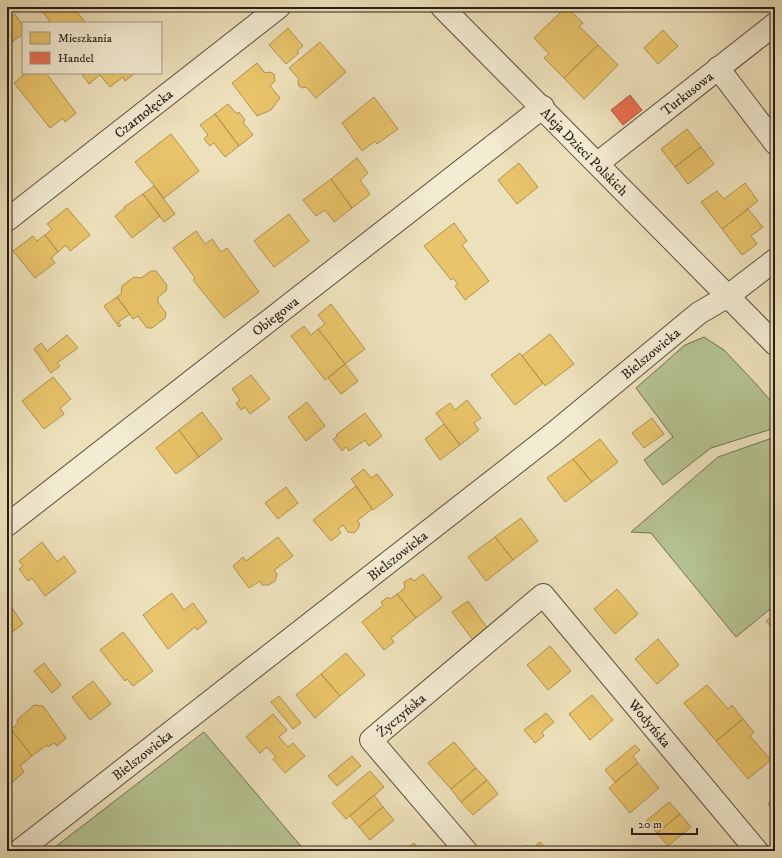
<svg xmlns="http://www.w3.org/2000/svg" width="782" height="858" viewBox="0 0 782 858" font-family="'IM FELL DW Pica',serif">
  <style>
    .green { fill: #b5c392; stroke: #6f7054 }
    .homes { fill: #e9c46a; stroke: #af9251 }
    .shops { fill: #e76f51; stroke: #ae5640 }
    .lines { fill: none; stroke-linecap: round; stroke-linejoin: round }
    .minor-casing { stroke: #5a4d40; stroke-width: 24 }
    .minor { stroke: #f3ecd3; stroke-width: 22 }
    .labels { text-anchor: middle; stroke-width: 4; stroke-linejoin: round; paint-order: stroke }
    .street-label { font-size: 14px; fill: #291c17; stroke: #f3ecd3 }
  </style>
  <rect width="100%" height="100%" fill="#ede1bb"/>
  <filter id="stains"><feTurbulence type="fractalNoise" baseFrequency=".005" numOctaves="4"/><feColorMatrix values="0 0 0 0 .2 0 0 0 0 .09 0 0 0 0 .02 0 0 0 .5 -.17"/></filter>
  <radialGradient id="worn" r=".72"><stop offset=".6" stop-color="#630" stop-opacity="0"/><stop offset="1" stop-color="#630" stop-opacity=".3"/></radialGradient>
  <path class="green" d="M704,337L724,350L757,385L775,406V428L711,448L663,485L644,460L673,437L636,388L685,345Z
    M775,437V605L736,637L651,533L631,532L718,457Z
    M204,732L305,851H50Z"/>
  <path class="homes" d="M45,7H73L86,23H47L50,21L41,10Z
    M566,7L583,23L579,26L598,45L564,78L544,58L549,54L534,38Z
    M15,14L23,26V34L12,42L7,36V20Z
    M288,28L303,46L297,51L299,53L286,64L269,45Z
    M663,30L678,46L658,64L644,48Z
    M320,42L346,72L316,98L306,87L303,88L299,86L298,81L299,79L289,68Z
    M598,45L618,65L584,99L564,78Z
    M257,63L265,73L270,72L274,74L275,81L270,86L280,98L271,110L257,116L232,83Z
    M26,73H46L76,113L65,122L63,118L50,128L14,83Z
    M81,73H135L125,81L123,77L110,87L100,75L89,84Z
    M374,97L398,129L377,144L375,141L362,151L342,123Z
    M228,104L237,114L239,112L245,120L243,122L253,135L239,146L215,114Z
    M215,114L239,146L225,157L214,143L210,146L204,139L208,135L200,125Z
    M687,129L701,147L675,167L661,149Z
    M171,134L199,171L164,198L135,162Z
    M701,147L714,164L688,184L675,167Z
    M357,158L368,173L360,180L370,194L352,208L331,179Z
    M519,163L538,187L517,204L498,180Z
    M331,179L352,208L334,222L325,210L316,216L303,200Z
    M745,183L758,201L722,229L701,202L717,191L724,199Z
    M154,186L175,214L164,222L143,194Z
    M143,194L160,216L132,238L115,216L125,208L124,207Z
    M67,208L90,235L70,251L66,245L58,252L45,235L52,229L47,224Z
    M748,209L763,227L751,236L757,244L742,255L722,229Z
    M289,214L309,241L274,267L254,241Z
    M454,223L467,241L462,245L489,281L465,300L455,286L458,284L453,278L451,280L424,246Z
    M196,231L205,244L212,239L221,252L227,248L259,292L224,318L193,280L195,278L173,248Z
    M45,235L58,252L51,258L55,263L35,278L13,251L33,236L37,241Z
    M151,271H156L167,285L166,291L158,297V302L166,313L165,318L152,328H147L138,316L133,319L117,297L121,294L122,286L134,277L141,278Z
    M117,297L130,314L118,322L121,325L119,327L104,306Z
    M331,304L365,349L345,364L318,329L325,324L318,315Z
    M304,326L311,335L318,329L345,364L325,380L291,336Z
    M550,334L574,364L545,386L522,356Z
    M67,335L78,348L57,363L60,366L51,373L34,349L41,343L47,351Z
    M520,353L543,383L515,405L491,375Z
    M345,364L358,381L341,394L328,378Z
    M251,375L270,399L250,414L245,407L241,410L236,403L240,400L232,389Z
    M53,377L71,399L60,408L64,414L44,429L22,401Z
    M467,400L481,418L474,423L479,430L460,445L436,413L450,403L455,410Z
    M307,402L325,426L306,441L288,417Z
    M202,412L222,439L199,457L179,430Z
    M365,413L382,436L369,446L365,440L349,451L346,447L342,451L333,439L338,436L336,435Z
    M652,418L664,434L644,448L632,433Z
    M444,424L460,445L440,460L425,439Z
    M179,430L199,457L176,474L156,448Z
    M600,439L618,462L592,482L573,459Z
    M573,459L592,482L565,502L547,478Z
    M364,469L371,478L377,474L393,495L373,510L351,479Z
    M356,486L372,509L357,521L360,524L358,529L354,533L348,532L343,525L338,529L341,533L331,541L313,520Z
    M286,487L298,503L278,519L265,503Z
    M521,518L538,541L513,560L495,537Z
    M278,537L293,556L274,570L277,574L275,581L269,585H262L260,581L249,588L233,566L243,557L246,561Z
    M495,537L513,560L486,581L468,557Z
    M42,542L57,562L64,556L76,572L45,596L32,578L28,581L19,569L23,566L19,561Z
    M423,574L442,598L416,618L397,594L405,588L404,582L411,578L414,581Z
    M617,589L638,614L615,634L594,609Z
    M172,593L184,610L193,603L207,622L197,630L195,627L168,649L143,615Z
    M397,594L416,618L391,638L394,642L384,650L362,622L383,605L381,602L388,597L390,599Z
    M468,601L488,629L473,640L452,612Z
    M12,608L23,624L7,636V612Z
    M775,614V631L766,621Z
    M123,632L153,671L133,686L127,679L125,681L100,650Z
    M658,639L679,665L657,684L635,659Z
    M550,646L571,671L548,690L527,665Z
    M346,653L365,675L340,696L321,674Z
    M44,663L61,685L52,693L34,671Z
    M321,674L340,696L315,718L296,695Z
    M93,681L111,704L90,720L72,697Z
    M707,685L728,709L732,705L743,719L716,741L684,703Z
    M592,695L613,720L590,740L569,714Z
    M279,696L301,723L293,729L271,702Z
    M34,705L43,706L66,738L57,746L54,743L48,747L47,745L32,756L11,729L18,723L17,720Z
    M546,713L554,722L542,732L544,736L535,743L524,730Z
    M273,714L287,730L279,737L288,747L293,743L305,756L285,773L273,759L276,757L267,747L260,753L246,737Z
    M743,719L754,732L750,736L771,760L748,779L716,741Z
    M11,729L32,756L20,766L24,772L8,786L7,732Z
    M454,742L476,768L451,789L428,763Z
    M635,745L640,750L633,756L638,763L615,782L605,770Z
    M352,756L361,766L337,786L328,776Z
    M638,763L659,788L630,813L609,788Z
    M476,768L487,780L461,802L451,789Z
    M370,771L384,787L346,819L332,803Z
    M487,780L498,794L473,815L461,802Z
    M374,795L383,807L359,827L350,816Z
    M775,798V812L768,804Z
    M669,802L680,814L657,833L646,821Z
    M383,807L394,820L370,840L359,827Z
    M680,814L691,827L668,846L657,833Z
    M540,842L548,851H518L526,845L530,850Z
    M414,843L421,851H404Z"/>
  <path class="shops" d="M630,95L642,110L623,125L611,110Z"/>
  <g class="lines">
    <g class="minor-casing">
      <g id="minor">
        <path id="s1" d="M442,7L775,344"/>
        <path d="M718,68L775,143"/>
        <path id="s2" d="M598,163L775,24"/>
        <path id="s3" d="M7,220L279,7"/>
        <path id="s4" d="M7,525L543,107"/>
        <path id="s5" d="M19,851L554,433L699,313L728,296L775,260"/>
        <path id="s6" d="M466,851L371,740L543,595L757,851"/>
      </g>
    </g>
    <use href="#minor" class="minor"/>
  </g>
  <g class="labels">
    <g class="street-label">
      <text dy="5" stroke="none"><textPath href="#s2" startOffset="113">Turkusowa</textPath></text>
      <text dy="5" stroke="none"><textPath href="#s3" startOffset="173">Czarnołęcka</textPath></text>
      <text dy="5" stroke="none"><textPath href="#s1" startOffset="203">Aleja Dzieci Polskich</textPath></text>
      <text dy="5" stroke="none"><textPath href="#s4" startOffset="340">Obiegowa</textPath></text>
      <text dy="5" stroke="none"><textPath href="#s5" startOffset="804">Bielszowicka</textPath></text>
      <text dy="5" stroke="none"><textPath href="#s5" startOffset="480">Bielszowicka</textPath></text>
      <text dy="5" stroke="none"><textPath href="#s6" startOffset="185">Życzyńska</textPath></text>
      <text dy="5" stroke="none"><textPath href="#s6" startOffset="538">Wodyńska</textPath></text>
      <text dy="5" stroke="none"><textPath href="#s5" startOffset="156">Bielszowicka</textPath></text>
    </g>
  </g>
  <rect width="782" height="858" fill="none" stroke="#ede1bb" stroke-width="24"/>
  <rect x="8" y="8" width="766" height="842" fill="none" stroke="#291c17" stroke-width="2"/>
  <rect x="12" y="12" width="758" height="834" fill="none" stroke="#291c17"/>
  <rect x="22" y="22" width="140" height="52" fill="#f3ecd3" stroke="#a29988"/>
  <rect x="30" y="32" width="20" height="12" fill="#e9c46a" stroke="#a29988"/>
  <text x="58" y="42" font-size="12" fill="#291c17">Mieszkania</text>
  <rect x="30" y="52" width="20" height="12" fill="#e76f51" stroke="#a29988"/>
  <text x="58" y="62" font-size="12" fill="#291c17">Handel</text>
  <path d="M632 828v6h65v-6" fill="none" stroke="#291c17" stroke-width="2"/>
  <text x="638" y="828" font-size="12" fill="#291c17" stroke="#f3ecd3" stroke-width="3" paint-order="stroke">20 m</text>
  <rect width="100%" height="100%" filter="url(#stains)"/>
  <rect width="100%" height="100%" fill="url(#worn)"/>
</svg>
